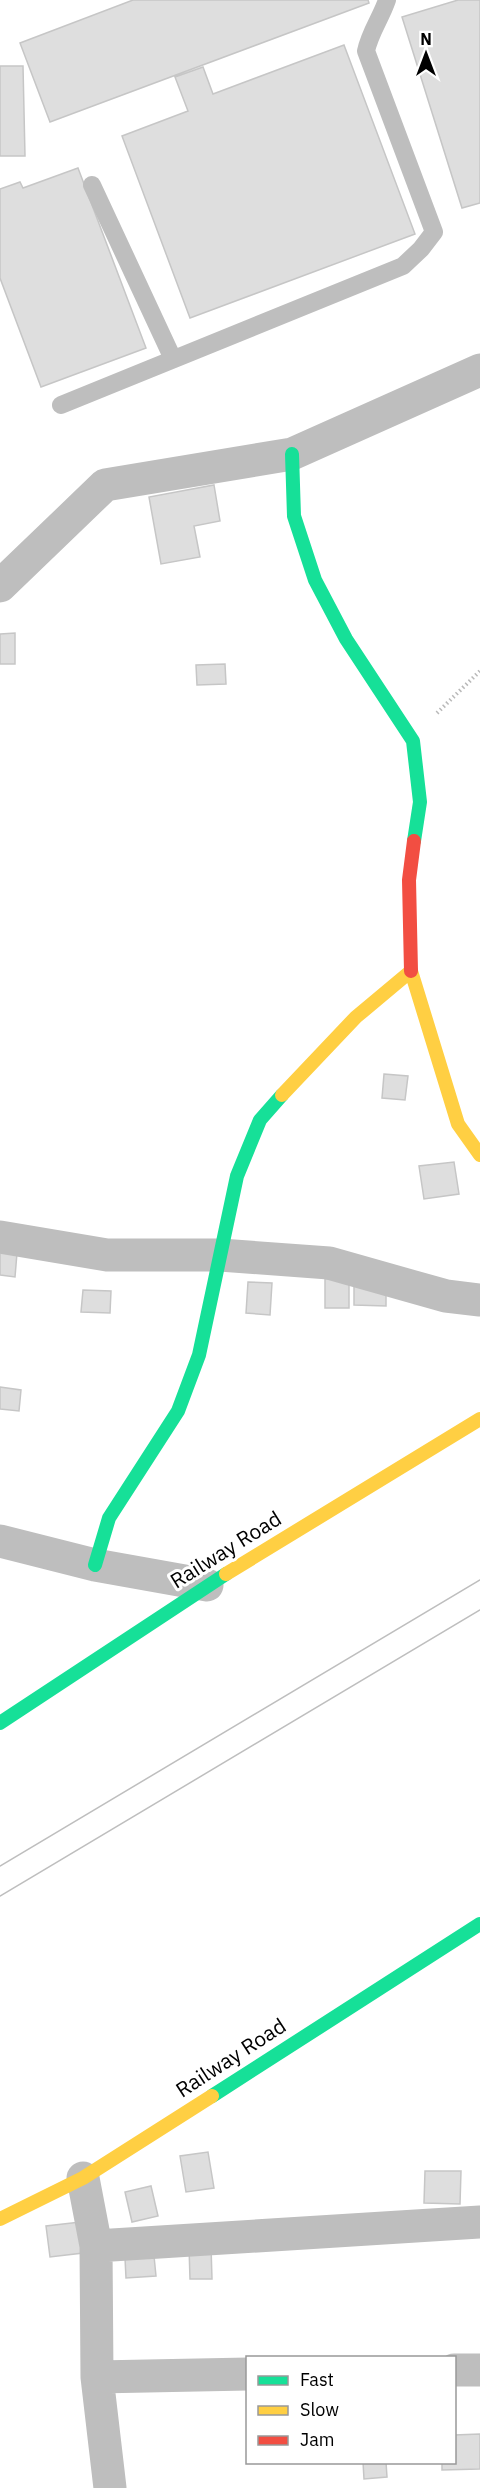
<svg xmlns="http://www.w3.org/2000/svg" width="480" height="2488" viewBox="0 0 480 2488" font-family="'IBM Plex Sans',sans-serif">
  <style>
    .building { fill: #dedede; stroke: #c6c6c6; stroke-width: 1.5 }
    .lines { fill: none; stroke-linecap: round; stroke-linejoin: round }
    .path { stroke: #b9b9b9; stroke-width: 4; stroke-dasharray: 1.5 3; stroke-linecap: butt }
    .lane { stroke: #bebebe; stroke-width: 18 }
    .street { stroke: #bebebe; stroke-width: 33 }
    .fast { stroke: #16e098; stroke-width: 14 }
    .slow { stroke: #ffcf43; stroke-width: 14 }
    .jam { stroke: #f24e42; stroke-width: 14 }
    .tram { stroke: #bebebe; stroke-width: 1.5 }
    .labels { text-anchor: middle; stroke-width: 6; stroke-linejoin: round; paint-order: stroke }
    .street-label { font-size: 21px; fill: #000; stroke: #fff }
  </style>
  <rect width="100%" height="100%" fill="#fff"/>
  <path class="building" d="M133,0H368L369,3L50,122L20,43Z
    M458,0H480V203L462,208L402,17Z
    M344,45L415,234L190,318L122,136L188,111L175,77L203,67L213,94Z
    M0,66H23L25,156H0Z
    M78,168L146,348L41,387L0,278V189L20,182L23,188Z
    M214,485L220,521L194,526L200,557L161,564L149,497Z
    M15,633V664H0V634Z
    M225,664L226,684L197,685L196,665Z
    M384,1074L408,1076L405,1100L382,1098Z
    M454,1162L459,1194L424,1199L419,1166Z
    M0,1252L17,1253L15,1277L0,1275Z
    M349,1278V1308H325V1279Z
    M248,1282L272,1283L270,1315L246,1313Z
    M354,1283L386,1284V1306L354,1305Z
    M83,1290L111,1291L110,1313L81,1312Z
    M0,1387L21,1390L19,1411L0,1409Z
    M208,2152L214,2188L186,2192L180,2156Z
    M425,2171H461L460,2204L424,2203Z
    M151,2186L158,2216L132,2222L125,2192Z
    M80,2222L83,2253L50,2257L46,2226Z
    M211,2246L212,2279H190L189,2247Z
    M154,2256L156,2276L126,2278L125,2258Z
    M480,2434V2469L442,2470V2462H454V2435Z
    M363,2462H386L387,2477L364,2479Z"/>
  <g class="lines">
    <path class="path" d="M437,713L480,671"/>
    <path class="lane" d="M92,185L173,359
      M61,405L403,266L421,249L434,232L366,51C370,32 381,18 387,0"/>
    <path class="street" d="M0,586L105,485L292,454L480,370
      M0,1237L107,1255H220L329,1263L446,1296L480,1300
      M0,1541L95,1565L207,1585
      M83,2178L96,2246L97,2377L110,2488
      M96,2246L480,2222
      M454,2370H480
      M97,2377L248,2374"/>
    <path class="fast" d="M292,454L294,516L315,580L346,639L413,741L420,802L414,841
      M95,1565L109,1518L178,1411L199,1355L237,1176L260,1120L282,1095
      M0,1723L226,1574
      M212,2096L480,1924"/>
    <path class="slow" d="M282,1095L356,1017L411,971L458,1124L480,1155
      M226,1574L480,1419
      M0,2219L83,2178L212,2096"/>
    <path class="jam" d="M411,971L409,880L414,841"/>
    <path class="tram" d="M0,1866L480,1580
      M0,1896L480,1610"/>
  </g>
  <g class="labels">
    <g class="street-label">
      <text transform="translate(226 1550) rotate(-32)" y="7">Railway Road</text>
      <text transform="translate(231 2058) rotate(-33)" y="7">Railway Road</text>
    </g>
  </g>
  <rect x="246" y="2356" width="210" height="108" fill="#ffffff" stroke="#999999" stroke-width="1.5"/>
  <rect x="258" y="2376" width="30" height="9" fill="#16e098" stroke="#999999" stroke-width="1.5"/>
  <text x="300" y="2386" font-size="18" fill="#000000">Fast</text>
  <rect x="258" y="2406" width="30" height="9" fill="#ffcf43" stroke="#999999" stroke-width="1.5"/>
  <text x="300" y="2416" font-size="18" fill="#000000">Slow</text>
  <rect x="258" y="2436" width="30" height="9" fill="#f24e42" stroke="#999999" stroke-width="1.5"/>
  <text x="300" y="2446" font-size="18" fill="#000000">Jam</text>
  <g transform="translate(426 54)" stroke="#ffffff" stroke-width="4.5" paint-order="stroke">
  <path d="M0-4.5L10 22L0 15L-10 22Z" fill="#000000"/>
  <text y="-9" font-size="16" font-weight="bold" text-anchor="middle" fill="#000000">N</text>
  </g>
</svg>
